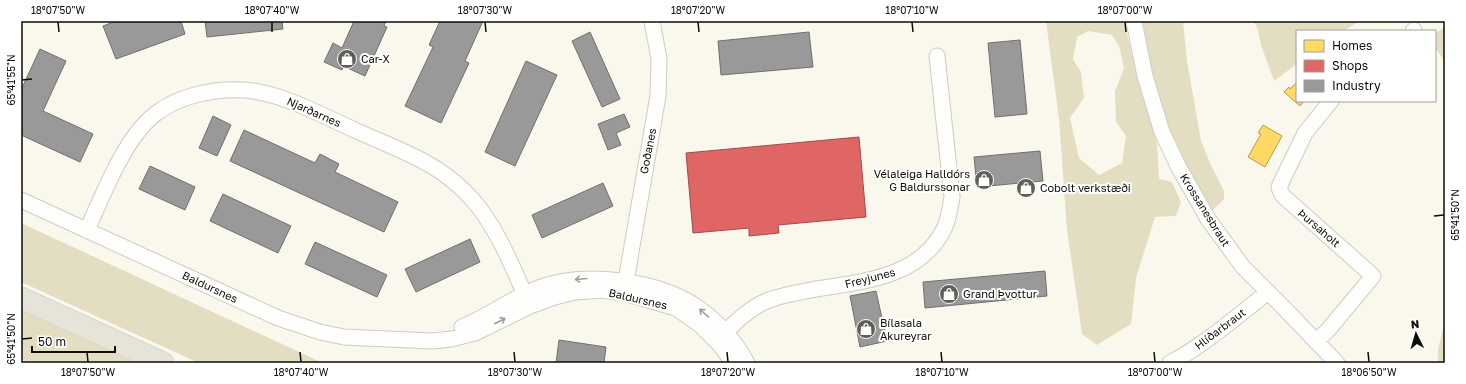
<svg xmlns="http://www.w3.org/2000/svg" width="1466" height="384" viewBox="0 0 1466 384" font-family="'Golos Text',sans-serif">
  <style>
    .green { fill: #e3dec2; fill-rule: evenodd }
    .homes { fill: #ffd966; stroke: #b69c49 }
    .shops { fill: #e06666; stroke: #a14b49 }
    .industry { fill: #999; stroke: #6f6f6d }
    .lines { fill: none; stroke-linecap: round; stroke-linejoin: round }
    .minor-casing { stroke: #cdccc4; stroke-width: 17 }
    .highway-casing { stroke: #d7d6d0; stroke-width: 23 }
    .minor { stroke: #fefefc; stroke-width: 15 }
    .highway { stroke: #e6e4d8; stroke-width: 21 }
    .oneway { stroke: #9e9d9a }
    .ticks { fill: none; stroke: #0d0c06; stroke-width: 1.5 }
    .labels { text-anchor: middle; stroke-width: 4; stroke-linejoin: round; paint-order: stroke }
    .poi-label { font-size: 11px; fill: #0d0c06; stroke: #fff; text-anchor: start }
    .street-label { font-size: 11px; fill: #0d0c06; stroke: #fff }
    .neatline { fill: none; stroke: #0d0c06; stroke-width: 1.5 }
    .ticks-label { font-size: 10px; text-anchor: middle; fill: #0d0c06 }
  </style>
  <rect width="100%" height="100%" fill="#faf8ed"/>
  <path class="green" d="M1046,21H1124L1136,71L1157,143L1159,179L1172,182L1181,202L1176,216L1155,217L1136,278L1131,324L1097,345L1082,334L1067,230L1059,119ZM1088,31L1112,35L1119,46L1124,68L1115,91L1116,122L1126,136L1122,163L1099,175L1079,158L1070,118L1084,98L1081,72L1073,59L1077,37Z
    M1139,21H1183L1187,61L1201,141L1211,165L1224,191V199L1210,213L1177,148L1151,81Z
    M1253,21H1359L1344,31H1297V64L1274,81L1261,45L1257,27Z
    M1445,27V61L1435,48V34Z
    M21,223L323,363H199L21,282Z
    M21,308L141,363H30L21,359Z
    M1445,319V363H1438V350Z"/>
  <path class="homes" d="M1297,82V101H1304L1300,106L1284,92L1289,87L1290,89Z
    M1263,125L1282,136L1265,167L1248,157L1261,134L1258,133Z"/>
  <path class="shops" d="M859,137L866,217L778,225L779,233L749,236V228L693,233L686,153Z"/>
  <path class="industry" d="M116,21H181L185,34L116,59L103,26Z
    M205,21H282L283,29L207,37Z
    M354,21H386L384,26L387,27L365,76L343,66L342,70L324,62L333,43L342,48Z
    M440,21H483L465,61L469,63L441,123L405,106L433,47L429,45Z
    M590,32L620,99L602,107L572,41Z
    M809,32L813,67L721,75L718,41Z
    M1020,40L1027,114L995,117L988,43Z
    M40,49L66,61L43,111L93,134L80,162L21,135V90Z
    M526,61L557,75L515,166L485,152Z
    M624,114L630,127L616,133L621,145L608,150L598,124Z
    M213,116L231,125L217,156L199,148Z
    M244,130L315,163L320,154L339,164L335,172L398,202L384,232L230,161Z
    M1040,151L1043,181L977,187L974,157Z
    M150,166L195,187L185,210L139,189Z
    M603,183L613,206L542,238L532,215Z
    M223,194L291,226L278,253L210,221Z
    M470,239L480,262L416,292L405,269Z
    M315,242L387,275L377,297L305,264Z
    M1045,271L1047,296L925,308L923,282Z
    M876,291L887,341L860,347L850,296Z
    M559,340L606,347L604,363H556Z"/>
  <g class="lines">
    <g class="minor-casing">
      <path id="minor" d="M1134,21L1145,76L1162,132L1178,166L1208,219L1243,267L1283,307L1337,363
        M1413,31L1414,30
        M21,200L278,318L320,332L344,337L432,341L451,339L475,333L530,306L555,297L575,292L602,290L624,293L676,308L699,324L721,346L733,363
        M87,230C103,195 124,139 154,115C177,96 214,88 243,90C281,92 323,116 357,131C383,143 411,153 435,168C448,176 461,187 472,199C499,230 513,269 530,306
        M626,281L658,96L659,59L652,21
        M462,327C490,316 513,297 541,287C585,271 658,280 697,307C717,321 735,341 747,363
        M716,341C732,326 748,308 769,300C826,279 912,293 944,229C949,219 950,208 952,197L937,56
        M1316,341L1328,330L1373,276L1282,195L1279,187L1305,133L1331,101
        M1170,363C1206,344 1236,317 1268,292"/>
    </g>
    <g class="highway-casing">
      <path id="highway" d="M21,298L163,363"/>
    </g>
    <use href="#minor" class="minor"/>
    <use href="#highway" class="highway"/>
  </g>
  <defs><path id="oneway-shaft" d="M-6 0H5M1.5-3L5.5 0L1.5 3" fill="none" stroke-width="1.6" stroke-linecap="round" stroke-linejoin="round"/></defs>
  <g class="oneway">
    <use href="#oneway-shaft" transform="translate(581 279) rotate(175)"/>
    <use href="#oneway-shaft" transform="translate(704 313) rotate(-138)"/>
    <use href="#oneway-shaft" transform="translate(500 321) rotate(-27)"/>
  </g>
  <path class="ticks" d="M58,22L59,32M272,22V32M485,22L486,32M698,22L699,32M912,22L913,32M1125,22L1126,32M22,80L32,79M1434,216L1444,215M22,339L32,338M87,352L88,362M300,352L301,362M514,352L515,362M727,352L728,362M941,352L942,362M1154,352L1155,362M1368,352L1369,362"/>
  <defs>
    <g id="shop-disc" transform="scale(1)"><circle r="9.5" fill="#605f57" stroke="#fff"/><path d="M-5-2.5h2.3a2.7 3.5 0 0 1 5.4 0H5L5.5 6h-11ZM-1.5-2.5h3a1.5 2.3 0 0 0-3 0Z" fill="#fff"/></g>
  </defs>
  <g fill-rule="evenodd">
    <use href="#shop-disc" x="347" y="59"/>
    <use href="#shop-disc" x="984" y="180"/>
    <use href="#shop-disc" x="1026" y="188"/>
    <use href="#shop-disc" x="949" y="294"/>
    <use href="#shop-disc" x="866" y="329"/>
  </g>
  <g class="labels">
    <g class="poi-label">
      <text x="361" y="63">Car-X</text>
      <text x="970" y="178" text-anchor="end">Vélaleiga Halldórs<tspan x="970" dy="13">G Baldurssonar</tspan></text>
      <text x="1040" y="192">Cobolt verkstæði</text>
      <text x="963" y="298">Grand Þvottur</text>
      <text x="880" y="327">Bílasala<tspan x="880" dy="13">Akureyrar</tspan></text>
    </g>
    <g class="street-label">
      <text transform="translate(314 112) rotate(24)" y="4">Njarðarnes</text>
      <text transform="translate(648 151) rotate(-79)" y="4">Goðanes</text>
      <text transform="translate(1205 210) rotate(58)" y="4">Krossanesbraut</text>
      <text transform="translate(1319 228) rotate(41)" y="4">Þursaholt</text>
      <text transform="translate(870 278) rotate(-14)" y="4">Freyjunes</text>
      <text transform="translate(210 287) rotate(25)" y="4">Baldursnes</text>
      <text transform="translate(638 299) rotate(13)" y="4">Baldursnes</text>
      <text transform="translate(1220 329) rotate(-37)" y="4">Hlíðarbraut</text>
    </g>
  </g>
  <rect width="1466" height="384" fill="none" stroke="#ffffff" stroke-width="44"/>
  <rect x="1296" y="30" width="140" height="72" fill="#ffffff" stroke="#9e9e9b"/>
  <rect x="1304" y="40" width="20" height="12" fill="#ffd966" stroke="#9e9e9b"/>
  <text x="1332" y="50" font-size="12" fill="#0d0c06">Homes</text>
  <rect x="1304" y="60" width="20" height="12" fill="#e06666" stroke="#9e9e9b"/>
  <text x="1332" y="70" font-size="12" fill="#0d0c06">Shops</text>
  <rect x="1304" y="80" width="20" height="12" fill="#999999" stroke="#9e9e9b"/>
  <text x="1332" y="90" font-size="12" fill="#0d0c06">Industry</text>
  <g transform="translate(1416 334) rotate(355)" stroke="#ffffff" stroke-width="3" paint-order="stroke">
  <path d="M0-3L7 15L0 10L-7 15Z" fill="#0d0c06"/>
  <text y="-6" font-size="11" font-weight="bold" text-anchor="middle" fill="#0d0c06">N</text>
  </g>
  <path d="M32 346v6h83v-6" fill="none" stroke="#0d0c06" stroke-width="2"/>
  <text x="38" y="346" font-size="12" fill="#0d0c06" stroke="#ffffff" stroke-width="3" paint-order="stroke">50 m</text>
  <rect x="22" y="22" width="1422" height="340" class="neatline"/>
  <g class="ticks-label">
    <text x="58" y="14">18°07'50"W</text>
    <text x="272" y="14">18°07'40"W</text>
    <text x="485" y="14">18°07'30"W</text>
    <text x="698" y="14">18°07'20"W</text>
    <text x="912" y="14">18°07'10"W</text>
    <text x="1125" y="14">18°07'00"W</text>
    <text transform="translate(11 80) rotate(-90)" y="4">65°41'55"N</text>
    <text transform="translate(1455 215) rotate(-90)" y="4">65°41'50"N</text>
    <text transform="translate(11 339) rotate(-90)" y="4">65°41'50"N</text>
    <text x="88" y="376">18°07'50"W</text>
    <text x="301" y="376">18°07'40"W</text>
    <text x="515" y="376">18°07'30"W</text>
    <text x="728" y="376">18°07'20"W</text>
    <text x="942" y="376">18°07'10"W</text>
    <text x="1155" y="376">18°07'00"W</text>
    <text x="1369" y="376">18°06'50"W</text>
  </g>
</svg>
